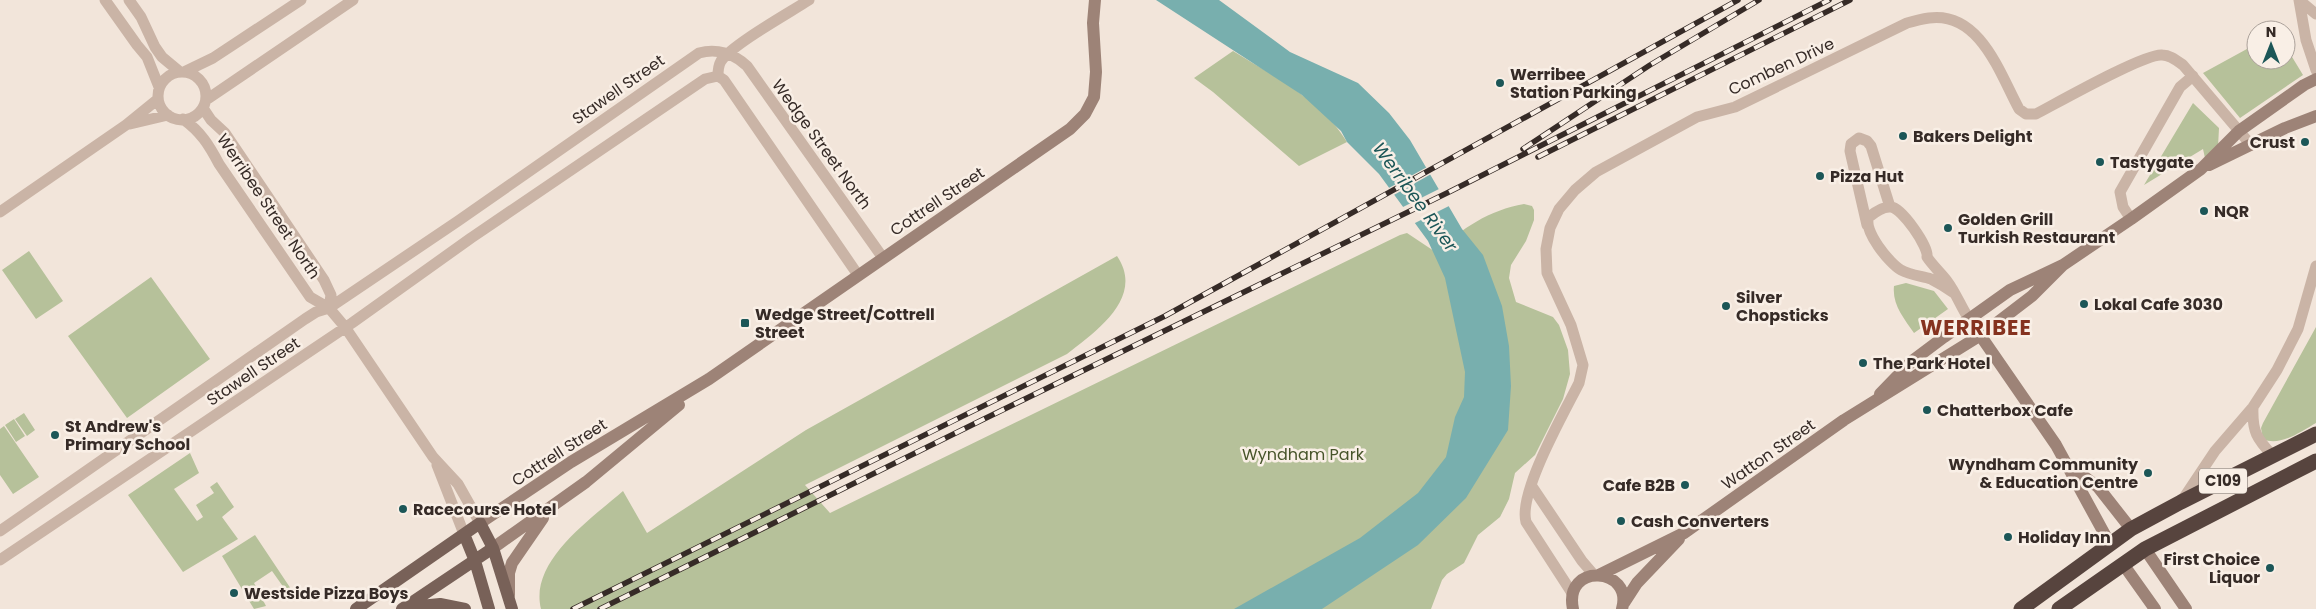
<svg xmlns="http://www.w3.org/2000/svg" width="2316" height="609" viewBox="0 0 2316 609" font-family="Poppins,sans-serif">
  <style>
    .green { fill: #b6c19a }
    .water { fill: #78afae }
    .pier { fill: #f2e5da }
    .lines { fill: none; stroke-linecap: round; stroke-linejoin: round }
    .street { stroke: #cab4a6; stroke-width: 11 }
    .secondary { stroke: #9d8377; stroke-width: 12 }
    .primary { stroke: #786158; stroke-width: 12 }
    .highway { stroke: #57443e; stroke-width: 15 }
    .rail-casing { stroke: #362b27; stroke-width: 5.5 }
    .rail { stroke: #f9efe6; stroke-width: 4; stroke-dasharray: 11; stroke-linecap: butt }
    .poi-dot { fill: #1c5657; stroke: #f9efe6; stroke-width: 2 }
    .labels { text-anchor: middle; stroke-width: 5; stroke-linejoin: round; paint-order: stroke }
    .shield { fill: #f9efe6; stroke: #706660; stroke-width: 1 }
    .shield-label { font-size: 15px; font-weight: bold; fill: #362b27 }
    .street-label { font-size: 16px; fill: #362b27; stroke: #f9efe6 }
    .poi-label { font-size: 16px; font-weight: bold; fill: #362b27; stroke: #f9efe6; text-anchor: start }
    .park-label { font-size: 16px; fill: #47542a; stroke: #f9efe6 }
    .water-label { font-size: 18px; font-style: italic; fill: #1c5657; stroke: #f9efe6 }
    .district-label { font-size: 21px; font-weight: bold; letter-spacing: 1px; fill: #85321f; stroke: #f9efe6 }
  </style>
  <rect width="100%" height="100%" fill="#f2e5da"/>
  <path class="green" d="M2256,44V60H2286V47L2303,75L2240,118L2203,73Z
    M1233,51C1273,76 1322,100 1347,142L1299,166L1213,92L1194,78Z
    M2193,103L2219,128L2218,147L2205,158L2203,149L2144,185Z
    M1524,204L1532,206L1534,210V220L1526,241L1511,265L1509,278L1516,302L1553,317L1559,325L1568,350L1570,374L1563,399L1535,455L1515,473L1509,499L1500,517L1478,535L1464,563L1447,574L1442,580L1431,609H541C529,561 591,519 623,491L647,533L806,430L1117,256C1145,297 1097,331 1067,354L805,485L830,513L1400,235L1407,233L1437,253C1461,228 1490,210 1524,204Z
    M29,251L63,301L36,319L2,270Z
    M151,277L210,359L127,418L68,336Z
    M1906,283L1934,291L1948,309L1914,333C1904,318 1892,305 1894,286Z
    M2316,327V423C2302,431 2280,447 2263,439L2261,428L2263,423Z
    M24,413L35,430L27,436L15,419Z
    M14,419L25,436L16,442L5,425Z
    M4,426L39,477L13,494L0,475V429Z
    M190,453L199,473L174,489L197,521L203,517L196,505L214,493L210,487L217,482L234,507L222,517L238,539L183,572L128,495Z
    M255,535L293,592L289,595L272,571L254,583L266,606L254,609L222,556Z"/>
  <path class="water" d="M1156,0H1219L1290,52L1358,83L1389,113L1410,140L1462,229L1483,255L1502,306L1509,346L1511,386L1508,430L1466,498L1418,545L1322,609H1234L1360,538L1418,493L1446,457L1455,417L1464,397L1465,372L1445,278L1428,241L1379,174L1347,142L1341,131L1302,95Z"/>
  <path class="pier" d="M1429,166L1433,173L1392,196L1387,189Z
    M1441,188L1451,205L1413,224L1401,208Z"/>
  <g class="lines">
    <path class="street" d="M105,0L137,45L147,57L159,87
      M129,0L141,17L155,47L162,57L180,72
      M2299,0L2306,40L2316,70
      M2299,0L2316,14
      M184,72L213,58L301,0
      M158 96a24 24 0 1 1 48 0a24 24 0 1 1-48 0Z
      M718,76L724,80L858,275
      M718,76C718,71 718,66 721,61C733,44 789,13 809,0
      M206,100L353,0
      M203,108L211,120L225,133L324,280L331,295L329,308
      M183,119C201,132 209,145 219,164L310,297L329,308L345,327L433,457L458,484L480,523
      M130,124L168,115
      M0,212L126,125L158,99
      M2131,219L2123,207L2120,192L2180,87L2193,76
      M1867,225L1850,151L1851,144L1859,138L1867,141L1871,146L1890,207
      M1954,293C1947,288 1939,283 1931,279C1921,276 1910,275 1901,270C1890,264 1862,230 1869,217C1875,212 1883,206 1891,207C1902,208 1929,247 1927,257C1933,266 1941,273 1947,281C1956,293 1961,307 1969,319
      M2253,407C2252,432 2257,439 2273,456
      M437,465L464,534
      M1531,485L1582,561L1594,575
      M2181,502L2215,451L2253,407L2277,370L2298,329L2316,266
      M0,531L305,319L316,312L329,308L458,221L699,53C717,48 734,54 747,66L883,258
      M0,560L352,323L471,238L705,79L718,76
      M1572,593L1526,522C1518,493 1564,413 1579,383L1583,365L1571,325L1547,273L1546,249L1550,228L1559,209L1575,190L1596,172L1697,117L1735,107L1907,23C1914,21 1922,19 1929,18C1980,11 2000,74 2019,109L2026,114H2036C2057,103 2145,53 2162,55C2170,55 2176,60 2183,65L2251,145"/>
    <path class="secondary" d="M2209,165L2285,128L2316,116
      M1969,319L2056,445L2110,544
      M1880,394L1912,361L1944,337L2010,290L2063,265L2131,219L2201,169L2239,131L2304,85L2316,79
      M2070,466L2098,487L2131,529
      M480,523L571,462L709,379L1070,129L1085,114L1094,97L1096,72L1093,23L1095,0
      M493,548L586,482L679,405
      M2145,549L2186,609
      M2123,564L2155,609
      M1599,575L1684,533L1844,420L1981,335L2032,296L2063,265
      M509,595V573L512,563L543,518
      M1624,603L1637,583L1679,539
      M1573,609C1563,562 1634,567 1622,609"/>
    <path class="primary" d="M464,534L475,561L489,609
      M411,607L440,604L465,609
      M356,609L480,523L493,548L512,609
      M402,609L493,548"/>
    <path class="highway" d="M2021,609L2131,529L2181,502L2316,434
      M2059,609L2145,549L2316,461"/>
    <g class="rail-casing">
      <path id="rail" d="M1523,149L1650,65L1759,0
        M1538,157L1850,0
        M573,609L1165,316L1738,0
        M600,609L984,419L1449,192L1829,0"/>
    </g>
    <use href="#rail" class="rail"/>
  </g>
  <g class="poi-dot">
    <circle cx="1500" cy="83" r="5"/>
    <circle cx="1903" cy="136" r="5"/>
    <circle cx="2305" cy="142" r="5"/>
    <circle cx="2100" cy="162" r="5"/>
    <circle cx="1820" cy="176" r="5"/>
    <circle cx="2204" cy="211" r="5"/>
    <circle cx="1948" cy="228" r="5"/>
    <circle cx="2084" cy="304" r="5"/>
    <circle cx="1726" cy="306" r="5"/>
    <rect x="740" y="318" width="10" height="10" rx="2.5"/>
    <circle cx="1863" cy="363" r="5"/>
    <circle cx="1927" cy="410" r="5"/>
    <circle cx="55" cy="435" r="5"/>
    <circle cx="2148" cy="473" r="5"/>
    <circle cx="1685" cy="485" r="5"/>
    <circle cx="403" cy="509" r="5"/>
    <circle cx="1621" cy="521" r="5"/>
    <circle cx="2008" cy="537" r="5"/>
    <circle cx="2270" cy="568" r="5"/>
    <circle cx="234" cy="593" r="5"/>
  </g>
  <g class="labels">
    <rect class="shield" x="2199" y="468.5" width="48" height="25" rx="4"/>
    <g class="shield-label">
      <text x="2223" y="486">C109</text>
    </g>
    <g class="street-label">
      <text transform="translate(1781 66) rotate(-25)" y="6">Comben Drive</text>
      <text transform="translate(618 89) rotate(-35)" y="6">Stawell Street</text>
      <text transform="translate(822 144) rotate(54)" y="6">Wedge Street North</text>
      <text transform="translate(937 201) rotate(-34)" y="6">Cottrell Street</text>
      <text transform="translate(269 206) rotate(56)" y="6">Werribee Street North</text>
      <text transform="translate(253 371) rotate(-34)" y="6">Stawell Street</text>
      <text transform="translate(559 452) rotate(-33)" y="6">Cottrell Street</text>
      <text transform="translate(1768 454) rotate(-35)" y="6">Watton Street</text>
    </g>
    <g class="poi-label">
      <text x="1510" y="80">Werribee<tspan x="1510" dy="18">Station Parking</tspan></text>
      <text x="1913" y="142">Bakers Delight</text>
      <text x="2295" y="148" text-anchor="end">Crust</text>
      <text x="2110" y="168">Tastygate</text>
      <text x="1830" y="182">Pizza Hut</text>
      <text x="2214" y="217">NQR</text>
      <text x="1958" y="225">Golden Grill<tspan x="1958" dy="18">Turkish Restaurant</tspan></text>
      <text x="1736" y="303">Silver<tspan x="1736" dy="18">Chopsticks</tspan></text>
      <text x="2094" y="310">Lokal Cafe 3030</text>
      <text x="755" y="320">Wedge Street/Cottrell<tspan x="755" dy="18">Street</tspan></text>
      <text x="1873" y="369">The Park Hotel</text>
      <text x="1937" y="416">Chatterbox Cafe</text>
      <text x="65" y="432">St Andrew's<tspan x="65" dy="18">Primary School</tspan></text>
      <text x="2138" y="470" text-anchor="end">Wyndham Community<tspan x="2138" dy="18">&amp; Education Centre</tspan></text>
      <text x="1675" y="491" text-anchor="end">Cafe B2B</text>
      <text x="413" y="515">Racecourse Hotel</text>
      <text x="1631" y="527">Cash Converters</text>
      <text x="2018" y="543">Holiday Inn</text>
      <text x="2260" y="565" text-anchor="end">First Choice<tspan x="2260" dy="18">Liquor</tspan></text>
      <text x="244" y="599">Westside Pizza Boys</text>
    </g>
    <g class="park-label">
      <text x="1303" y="460">Wyndham Park</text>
    </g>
    <g class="water-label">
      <text transform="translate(1415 197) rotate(54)" y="6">Werribee River</text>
    </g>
    <g class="district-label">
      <text x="1976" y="335">WERRIBEE</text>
    </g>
  </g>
  <g transform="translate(2271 45)"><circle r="24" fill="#f9efe6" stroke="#aba19a"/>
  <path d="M0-4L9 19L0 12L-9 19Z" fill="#1c5657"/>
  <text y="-8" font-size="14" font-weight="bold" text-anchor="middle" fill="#362b27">N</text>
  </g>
</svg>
